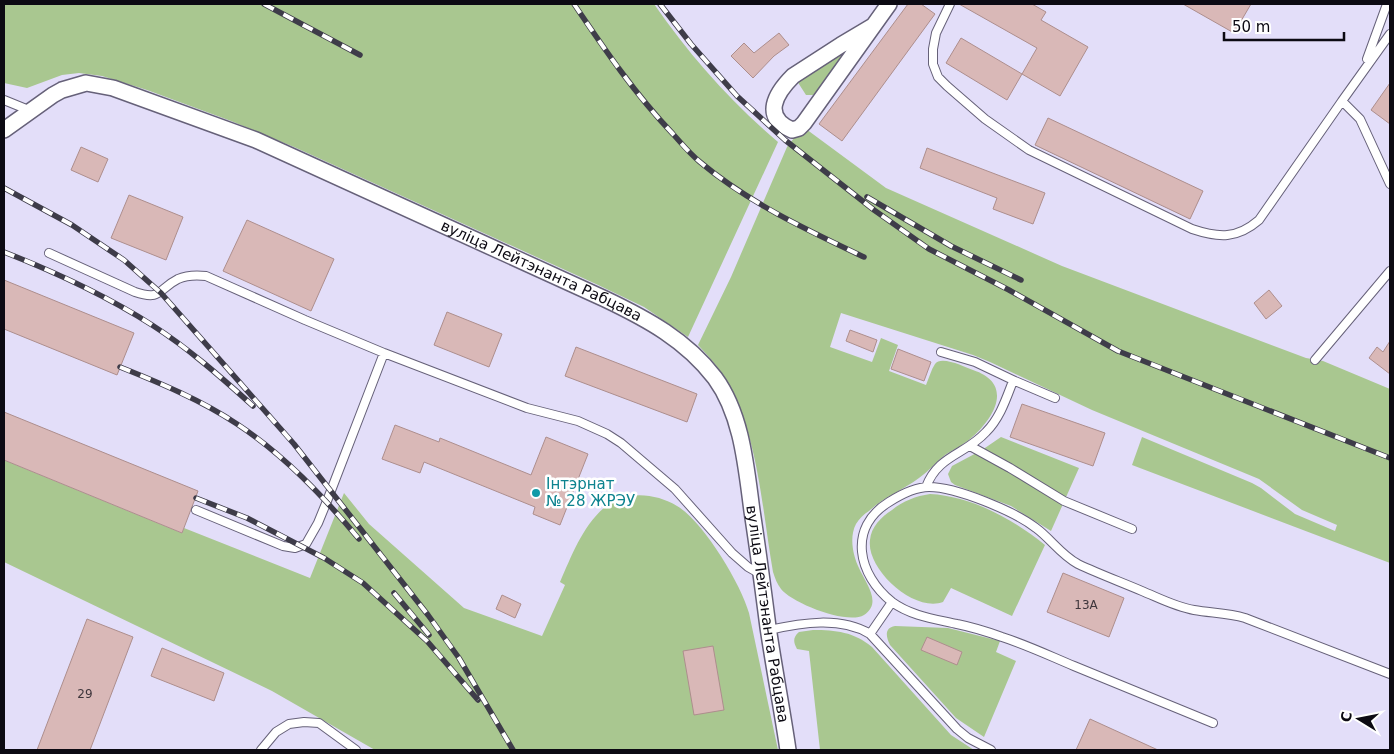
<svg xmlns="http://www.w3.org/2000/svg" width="1394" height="754" viewBox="0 0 1394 754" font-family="'DejaVu Sans',sans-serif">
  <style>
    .green { fill: #a9c790 }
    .building { fill: #d9b8b7; stroke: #ad8e8d }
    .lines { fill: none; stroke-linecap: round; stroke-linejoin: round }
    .service-casing { stroke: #666179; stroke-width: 10 }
    .minor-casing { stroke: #666179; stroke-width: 18 }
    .service { stroke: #fff; stroke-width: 8 }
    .minor { stroke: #fff; stroke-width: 15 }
    .rail-casing { stroke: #3e3c49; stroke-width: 5.5 }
    .rail { stroke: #fff; stroke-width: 4; stroke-dasharray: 11; stroke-linecap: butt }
    .culture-dot { fill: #0f9aa8; stroke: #fff; stroke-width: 2 }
    .labels { text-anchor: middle; stroke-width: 5; stroke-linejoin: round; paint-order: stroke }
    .number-label { font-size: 12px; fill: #3f363c }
    .street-label { font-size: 15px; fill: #0c0a13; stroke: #fff }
    .culture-label { font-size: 15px; fill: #0d838f; stroke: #fff; text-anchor: start }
  </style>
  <rect width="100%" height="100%" fill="#e3def9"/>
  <path class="green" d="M4,4H654C690,56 730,101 778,142L688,337L644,307L596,284L294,147L231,121L147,90L102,76L79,73L62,75L27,88L4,83Z
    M843,51L841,57L815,93L813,95H806L797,81Z
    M806,129L886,188L1062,266L1306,358L1323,361L1390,389V563L1132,465L1142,437L1252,483L1261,488L1295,514L1335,531L1337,525L1302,510L1259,479L1092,410L990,362L973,355L841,313L830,347L872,362L881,338L898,345L889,371L926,385C929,378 931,370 935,364C941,355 965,367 973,370C1015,384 994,419 970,439C963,445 953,450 945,455C936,462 929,471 919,478C903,490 884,497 869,511C864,514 859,519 856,524C849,537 853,556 859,568C865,582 883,603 864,615C847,625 792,603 781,589C777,584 775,578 773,572C762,510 758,427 722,374C715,363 706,354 698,345L731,277L787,147L794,138Z
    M1001,437L1079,468L1051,531L1011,506L955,485L951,482L948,474L952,466L982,450Z
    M4,460L182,533L184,528L310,578L344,493L369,524L464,608L542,636L565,585L560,582C571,557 583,525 605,507C625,490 656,493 677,506C703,521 741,584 749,613L778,750H375L272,691L4,562Z
    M930,494C971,496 1013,519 1045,545L1012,616L951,588L943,602C914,613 866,569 870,540C871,527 881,517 892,510C903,501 916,496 930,494Z
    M895,626L948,628L1000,641L996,652L1016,661L984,737L956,718L890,645C886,637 884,628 895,626Z
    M813,630C836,630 854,632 872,647L951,735L974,750H820L809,651L797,649C793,642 793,637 799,632Z"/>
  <path class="building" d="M908,4H921L935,14L842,141L819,124Z
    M959,4H1032L1046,12L1041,20L1088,47L1060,96L1022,74L1037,48Z
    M1183,4H1251L1234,33Z
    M779,33L789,45L774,56L753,78L731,56L744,43L754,53Z
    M961,38L1022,74L1007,100L946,63Z
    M1390,83V124L1371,110Z
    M1048,118L1203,191L1190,219L1035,145Z
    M81,147L108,159L98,182L71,170Z
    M927,148L1045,193L1033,224L993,209L997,198L920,168Z
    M129,195L183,217L166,260L111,238Z
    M247,220L334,259L311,311L223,271Z
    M4,280L134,333L117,375L4,329Z
    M1269,290L1282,306L1266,319L1254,303Z
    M447,312L502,334L489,367L434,345Z
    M850,330L877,340L873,352L846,341Z
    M1390,341V374L1369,358L1377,347L1383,352Z
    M576,347L697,394L687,422L565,376Z
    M898,349L931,362L924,381L891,369Z
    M1022,404L1105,433L1093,466L1010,437Z
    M4,412L198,491L182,533L4,460Z
    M395,425L439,442L440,438L531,475L546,437L588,454L560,525L533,514L535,507L424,462L420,473L382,459Z
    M1063,573L1124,598L1109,637L1047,612Z
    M502,595L521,604L515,618L496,609Z
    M87,619L133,637L90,750H37Z
    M927,637L962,652L957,665L921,650Z
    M713,646L724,710L694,715L683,651Z
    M162,648L224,673L214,701L151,676Z
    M1090,719L1158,750H1076Z"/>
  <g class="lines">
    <g class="service-casing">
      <path id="service" d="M950,4L936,33L933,49V64L938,77L947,86L985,119L1029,150L1192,229C1219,238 1237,239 1259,220L1342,101L1360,119L1390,184
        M1367,59L1387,4
        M4,100L31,111
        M1342,101L1390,34
        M49,253L135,292C162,301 158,289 178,279C187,275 197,275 206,276L305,320L384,353L527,408L578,421L607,434L621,443L675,489L732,553L748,567L762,575
        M941,352L975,362L1015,381L1055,398
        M1315,360L1390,271
        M970,446L1010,468L1064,501L1132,529
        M926,487C938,455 965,455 986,432C1000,418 1006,399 1013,381
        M196,510L283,546L295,548L306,544L318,523L327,501L384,353
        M769,630C801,623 840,616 870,634L957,729L968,738L991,750
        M870,634L892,602
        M1213,723C1167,704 1121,685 1074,666C1050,656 1027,645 1002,637C988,632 972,627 957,624C935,619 911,616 892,602C858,575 847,528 889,502C900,495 915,487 929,487C956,487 1014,511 1036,528C1051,539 1061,555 1078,564C1099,574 1121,582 1142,591C1159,598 1176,607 1194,610C1211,613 1228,613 1245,618L1390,674
        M261,750L276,732L289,724L304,722L319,723L356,750"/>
    </g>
    <g class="minor-casing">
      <g id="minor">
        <path d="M873,26L841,45L793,76C776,93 761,117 792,130L799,128L804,123L889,4"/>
        <path id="s1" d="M4,130L53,95L62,90L86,83L113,88L256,140L605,299C647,319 686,340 715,378C742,415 746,466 752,511C758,550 763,588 768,627C774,668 782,709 788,750"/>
      </g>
    </g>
    <use href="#service" class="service"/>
    <use href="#minor" class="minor"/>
    <g class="rail-casing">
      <path id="rail" d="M264,4L360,55
        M574,4C605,50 635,94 673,134C682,144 690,154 700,162C749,203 807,230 864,257
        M660,4L691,44L737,96L785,140L874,210L929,249L1009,290L1118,351L1390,458
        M4,188L72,225L124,260L161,293L294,444L428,615L459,658L513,750
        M867,197L951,246L1021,280
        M4,252C55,272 105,295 152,325C188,348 221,377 253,406
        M120,367C160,383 201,400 237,424C284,455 323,496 359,539
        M196,498L247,518L324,558L363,583L427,641L478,700
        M394,593L429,635"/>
    </g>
    <use href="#rail" class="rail"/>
  </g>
  <circle class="culture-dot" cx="536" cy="493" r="5"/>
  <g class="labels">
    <g class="number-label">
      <text x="1086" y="609">13А</text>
      <text x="85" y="698">29</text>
    </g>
    <g class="street-label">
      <text dy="5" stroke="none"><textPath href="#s1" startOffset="589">вуліца Лейтэнанта Рабцава</textPath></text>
      <text dy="5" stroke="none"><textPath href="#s1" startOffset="1039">вуліца Лейтэнанта Рабцава</textPath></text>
    </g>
    <g class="culture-label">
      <text x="546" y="489">Інтэрнат<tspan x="546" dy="17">№ 28 ЖРЭУ</tspan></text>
    </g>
  </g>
  <rect width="1394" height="754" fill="none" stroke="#0c0a13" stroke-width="10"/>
  <g transform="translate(1359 719) rotate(280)" stroke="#ffffff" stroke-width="4" paint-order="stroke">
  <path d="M0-4L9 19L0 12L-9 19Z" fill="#0c0a13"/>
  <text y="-8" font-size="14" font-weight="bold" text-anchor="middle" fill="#0c0a13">С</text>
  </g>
  <path d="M1224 32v8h120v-8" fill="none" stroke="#0c0a13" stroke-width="2.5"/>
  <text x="1232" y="32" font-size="15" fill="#0c0a13" stroke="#ffffff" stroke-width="4" paint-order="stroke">50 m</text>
</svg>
